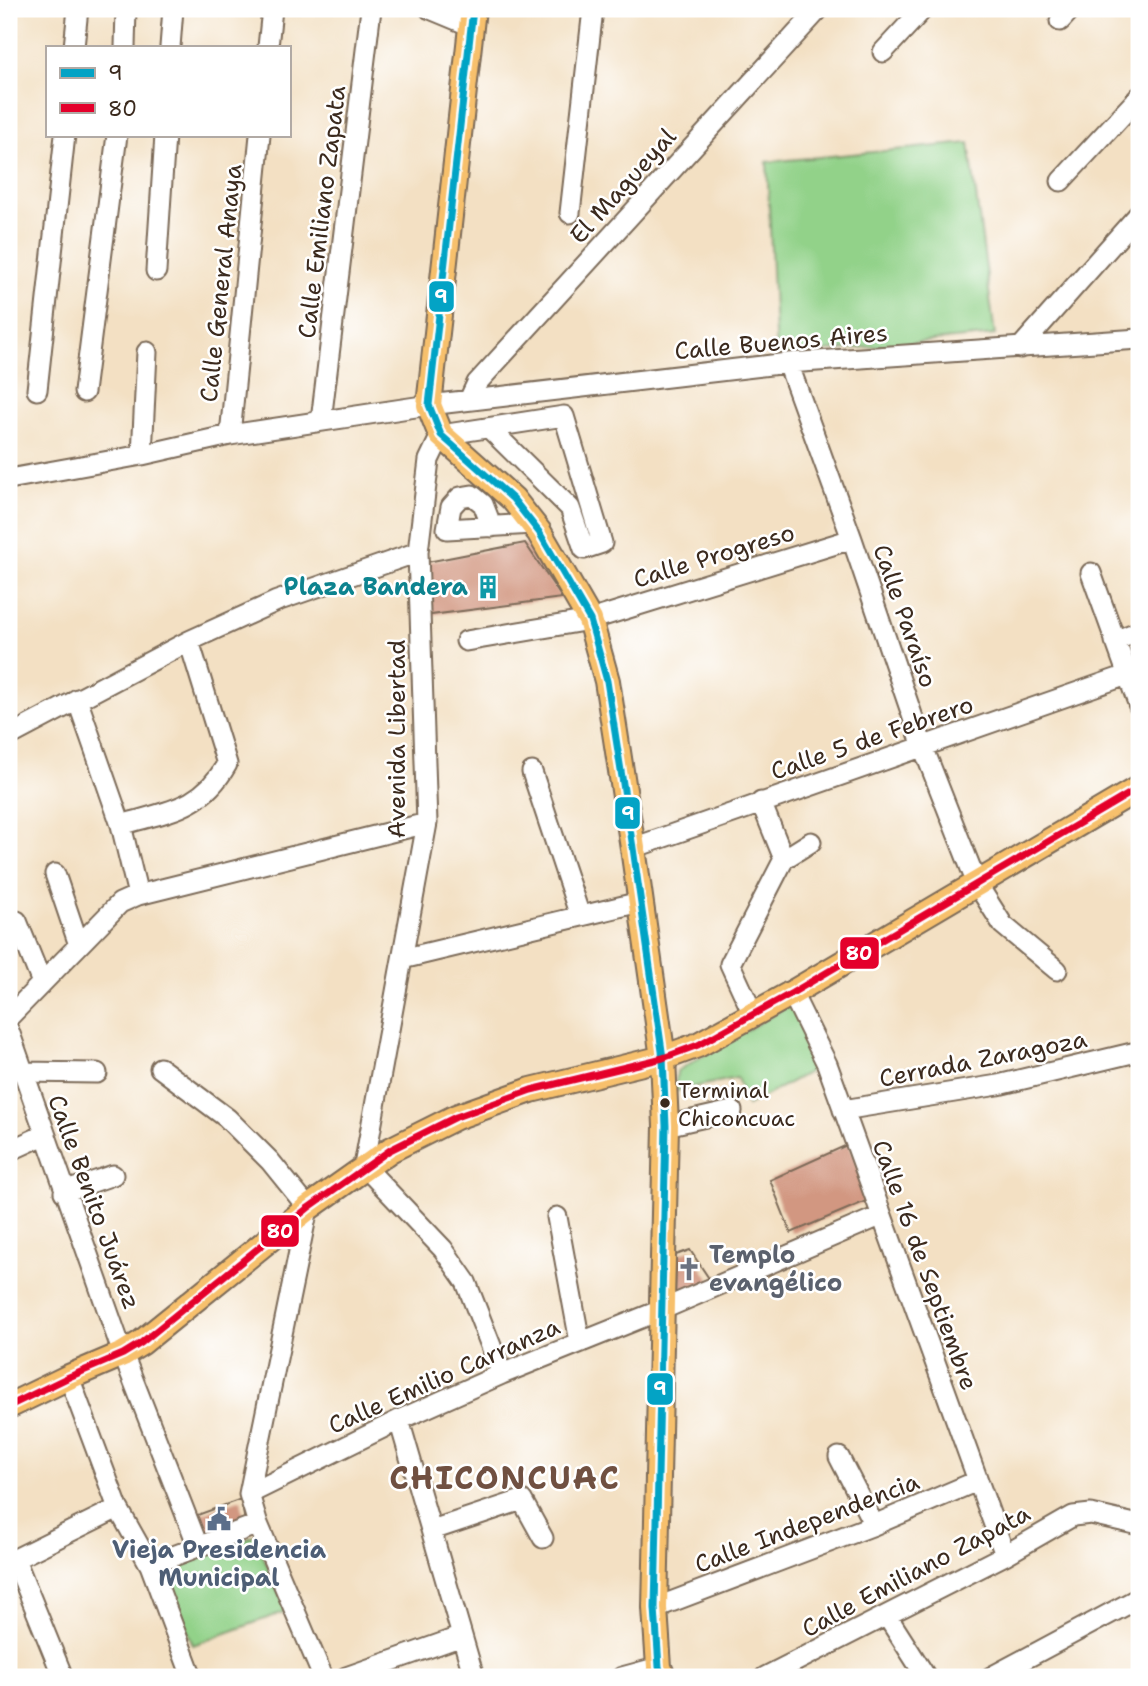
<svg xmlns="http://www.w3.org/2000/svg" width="1148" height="1686" viewBox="0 0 1148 1686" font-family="'Shantell Sans',sans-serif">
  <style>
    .green { fill: #92d289; stroke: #667e54; stroke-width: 2 }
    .building { fill: #d29781 }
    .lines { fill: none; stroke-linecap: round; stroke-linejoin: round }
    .minor-casing { stroke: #7b6a58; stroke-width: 23 }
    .major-casing { stroke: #7b6a58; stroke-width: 28 }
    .minor { stroke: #fff; stroke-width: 19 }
    .major { stroke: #f7c06c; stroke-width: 24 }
    .bus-1-casing { stroke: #fff; stroke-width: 12 }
    .bus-2-casing { stroke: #fff; stroke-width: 12 }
    .bus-1 { stroke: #03a3c5; stroke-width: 7 }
    .bus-2 { stroke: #e4002b; stroke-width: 7 }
    .bus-dot { fill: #3b2a1e; stroke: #fff; stroke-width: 2.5 }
    .labels { text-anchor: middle; stroke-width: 5; stroke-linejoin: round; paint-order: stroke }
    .bus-label { font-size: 22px; fill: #3b2a1e; stroke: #fff; text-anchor: start }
    .street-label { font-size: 24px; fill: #3b2a1e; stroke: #fff }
    .culture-label { font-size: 24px; font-weight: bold; fill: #0d838f; stroke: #fff; text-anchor: end }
    .worship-label { font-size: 24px; font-weight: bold; fill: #5b616d; stroke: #fff; text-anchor: start }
    .service-label { font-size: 24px; font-weight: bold; fill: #4e5e75; stroke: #fff }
    .district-label { font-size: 32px; font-weight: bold; letter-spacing: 2px; fill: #705041; stroke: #fff }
    .line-badge { stroke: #fff; stroke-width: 2.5 }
    .badge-label { font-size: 19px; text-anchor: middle; font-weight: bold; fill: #fff }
  </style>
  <rect width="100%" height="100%" fill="#fff"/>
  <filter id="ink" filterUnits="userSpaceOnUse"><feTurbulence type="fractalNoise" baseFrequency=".0143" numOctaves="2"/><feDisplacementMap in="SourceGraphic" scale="14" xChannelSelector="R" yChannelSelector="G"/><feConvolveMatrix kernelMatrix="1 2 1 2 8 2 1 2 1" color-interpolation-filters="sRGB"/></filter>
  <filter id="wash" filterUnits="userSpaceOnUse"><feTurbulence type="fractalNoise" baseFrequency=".00686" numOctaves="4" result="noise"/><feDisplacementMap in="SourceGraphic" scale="28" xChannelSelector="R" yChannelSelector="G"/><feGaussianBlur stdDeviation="1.57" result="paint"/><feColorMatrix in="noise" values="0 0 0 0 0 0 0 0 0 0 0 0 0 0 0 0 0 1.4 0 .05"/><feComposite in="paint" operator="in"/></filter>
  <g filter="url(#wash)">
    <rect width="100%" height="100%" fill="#f3e0c3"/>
    <path class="green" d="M969,143L995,335L776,356L767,162Z
      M793,1003L821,1065L747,1106L737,1078L675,1091L677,1071Z
      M254,1535L287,1611L193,1645L164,1571Z"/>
    <g id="blocks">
      <path class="building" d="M525,543L562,598L423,616L422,563Z
        M849,1144L871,1199L791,1233L770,1180Z
        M690,1250L712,1283L675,1296L676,1255Z
        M241,1499L245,1522L202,1538L192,1517Z"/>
    </g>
  </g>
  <g filter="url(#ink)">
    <use href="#blocks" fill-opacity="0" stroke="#7b6a58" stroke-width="2"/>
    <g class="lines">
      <g class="minor-casing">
        <path id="minor" d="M430,9L471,26
          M1060,21L1071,9
          M74,47L78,9
          M125,47L126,9
          M170,47L173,9
          M268,47L272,9
          M883,52L923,9
          M1061,181L1139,97
          M570,213L593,9
          M156,271L165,135
          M1020,348L1139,214
          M788,363L852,539L923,747L977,884L1003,925L1057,970
          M37,390L65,135
          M84,392L117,135
          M469,400L477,383L819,9
          M321,421L371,9
          M489,428L570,508L584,549L602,543L564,416L441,435L429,460L418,552L427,823L364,1166L443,1249L466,1282L502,1374
          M230,435L260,135
          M142,455L147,352
          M9,479L142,455L230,435L429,405L788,363L1139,339
          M492,527L483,504L472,495L460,497L451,507L447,529L533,524
          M1091,573L1139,706
          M466,641L590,620L852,539
          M1115,641L1139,631
          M77,699L121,825L138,895
          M9,736L189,641L277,601L418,552
          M532,772L580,916
          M121,825C167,811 201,810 227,764L189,641
          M633,848L1127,675
          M784,859L811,842
          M55,874L79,945
          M17,921L42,983
          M402,959L640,902
          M792,993L827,1064L1005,1555
          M753,1014L730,964L784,859L761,802
          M9,1017L120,903L138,895L427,823
          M9,1031L123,1354L198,1546
          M13,1067L22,1072L97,1073
          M160,1068L227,1118L270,1161L308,1208L249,1494L258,1524L323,1677
          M843,1110L998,1085L1132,1053
          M666,1126L732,1111
          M9,1151L44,1135
          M64,1192L113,1175
          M557,1217L580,1342
          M69,1377L118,1508L150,1565L192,1677
          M399,1420L474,1677
          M839,1457L874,1525
          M249,1494L399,1420L502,1374L661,1310L880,1216
          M432,1530L522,1500L543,1538
          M15,1559L63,1677
          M9,1562L118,1508
          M150,1565L258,1524
          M655,1608L874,1525L977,1481
          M887,1616L926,1677
          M346,1677L462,1636
          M622,1677L659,1667
          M765,1677L1005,1555L1073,1516L1091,1514L1139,1525
          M991,1677L1139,1598"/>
      </g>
      <g class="major-casing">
        <path id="major" d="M473,9L429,405L441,435L513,499L539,532L590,620L607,681L633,848L663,1058L666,1126L655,1608L659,1667L663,1677
          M9,1406L69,1377L123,1354L141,1343L308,1208L390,1150L456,1117L531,1090L663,1058L698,1045L792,993L1139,788"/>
      </g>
      <use href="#minor" class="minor"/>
      <use href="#major" class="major"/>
      <g class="bus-1-casing">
        <path id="bus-1" d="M473,9L429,405L441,435L513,499L539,532L590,620L607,681L633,848L663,1058L666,1126L655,1608L659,1667L663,1677"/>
      </g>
      <g class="bus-2-casing">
        <path id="bus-2" d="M9,1406L69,1377L123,1354L141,1343L308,1208L390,1150L456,1117L531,1090L663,1058L698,1045L792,993L1139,788"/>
      </g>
      <use href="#bus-1" class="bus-1"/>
      <use href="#bus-2" class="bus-2"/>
    </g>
  </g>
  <defs>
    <g id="building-bare" transform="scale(1.89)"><path d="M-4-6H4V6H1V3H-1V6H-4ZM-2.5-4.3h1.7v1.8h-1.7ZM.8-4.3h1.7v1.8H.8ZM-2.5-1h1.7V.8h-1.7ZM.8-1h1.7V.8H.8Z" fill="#0f9aa8" stroke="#fff" stroke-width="2.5" paint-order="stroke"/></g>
    <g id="church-bare" transform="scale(1.89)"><path d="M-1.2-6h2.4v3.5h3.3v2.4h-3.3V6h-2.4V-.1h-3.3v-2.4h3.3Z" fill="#6b7280" stroke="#fff" stroke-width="2.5" paint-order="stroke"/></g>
    <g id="civic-bare" transform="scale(1.89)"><path d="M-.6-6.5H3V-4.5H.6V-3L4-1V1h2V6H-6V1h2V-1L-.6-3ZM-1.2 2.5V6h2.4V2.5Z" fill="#5c6f8a" stroke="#fff" stroke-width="2.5" paint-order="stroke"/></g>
  </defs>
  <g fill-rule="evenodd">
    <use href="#building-bare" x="488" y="587"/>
    <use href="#church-bare" x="689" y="1269"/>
    <use href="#civic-bare" x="219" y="1519"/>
  </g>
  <circle class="bus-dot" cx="665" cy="1103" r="6"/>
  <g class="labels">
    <g class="bus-label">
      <text x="678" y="1098">Terminal<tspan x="678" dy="28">Chiconcuac</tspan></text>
    </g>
    <g class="street-label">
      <text transform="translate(623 186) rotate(-48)" y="8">El Magueyal</text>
      <text transform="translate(322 212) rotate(-83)" y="8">Calle Emiliano Zapata</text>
      <text transform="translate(221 283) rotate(-84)" y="8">Calle General Anaya</text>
      <text transform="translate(781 342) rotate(-5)" y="8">Calle Buenos Aires</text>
      <text transform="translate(714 556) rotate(-17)" y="8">Calle Progreso</text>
      <text transform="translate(905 616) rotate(71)" y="8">Calle Paraíso</text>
      <text transform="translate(872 738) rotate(-19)" y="8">Calle 5 de Febrero</text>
      <text transform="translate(397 739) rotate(-90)" y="8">Avenida Libertad</text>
      <text transform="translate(983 1059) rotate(-11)" y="8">Cerrada Zaragoza</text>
      <text transform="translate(94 1202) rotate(70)" y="8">Calle Benito Juárez</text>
      <text transform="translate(925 1265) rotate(70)" y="8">Calle 16 de Septiembre</text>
      <text transform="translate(444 1376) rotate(-24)" y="8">Calle Emilio Carranza</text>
      <text transform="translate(807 1523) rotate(-21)" y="8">Calle Independencia</text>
      <text transform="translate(916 1571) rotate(-28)" y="8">Calle Emiliano Zapata</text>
    </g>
    <g class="culture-label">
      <text x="468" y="595">Plaza Bandera</text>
    </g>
    <g class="worship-label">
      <text x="709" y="1263">Templo<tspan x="709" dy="28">evangélico</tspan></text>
    </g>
    <g class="service-label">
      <text x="219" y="1558">Vieja Presidencia<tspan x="219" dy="28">Municipal</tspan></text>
    </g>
    <g class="district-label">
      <text x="505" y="1489">CHICONCUAC</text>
    </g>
  </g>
  <g class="line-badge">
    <rect x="428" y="280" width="27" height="33" rx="7" fill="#03a3c5"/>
    <rect x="614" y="796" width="27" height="34" rx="7" fill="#03a3c5"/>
    <rect x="839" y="936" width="41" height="34" rx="7" fill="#e4002b"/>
    <rect x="260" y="1214" width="40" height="34" rx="7" fill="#e4002b"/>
    <rect x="646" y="1372" width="28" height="34" rx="7" fill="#03a3c5"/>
  </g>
  <g class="badge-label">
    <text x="441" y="303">9</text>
    <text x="628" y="820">9</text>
    <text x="859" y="960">80</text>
    <text x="280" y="1238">80</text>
    <text x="660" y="1395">9</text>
  </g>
  <rect width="1148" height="1686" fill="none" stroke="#fff" stroke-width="35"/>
  <rect x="46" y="46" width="245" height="91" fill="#ffffff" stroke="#b1aaa5" stroke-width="2"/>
  <rect x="60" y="68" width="35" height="10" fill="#03a3c5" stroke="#b1aaa5" stroke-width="2"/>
  <text x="108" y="80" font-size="21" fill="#3b2a1e">9</text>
  <rect x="60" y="103" width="35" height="10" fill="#e4002b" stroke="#b1aaa5" stroke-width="2"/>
  <text x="108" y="116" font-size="21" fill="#3b2a1e">80</text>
</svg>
